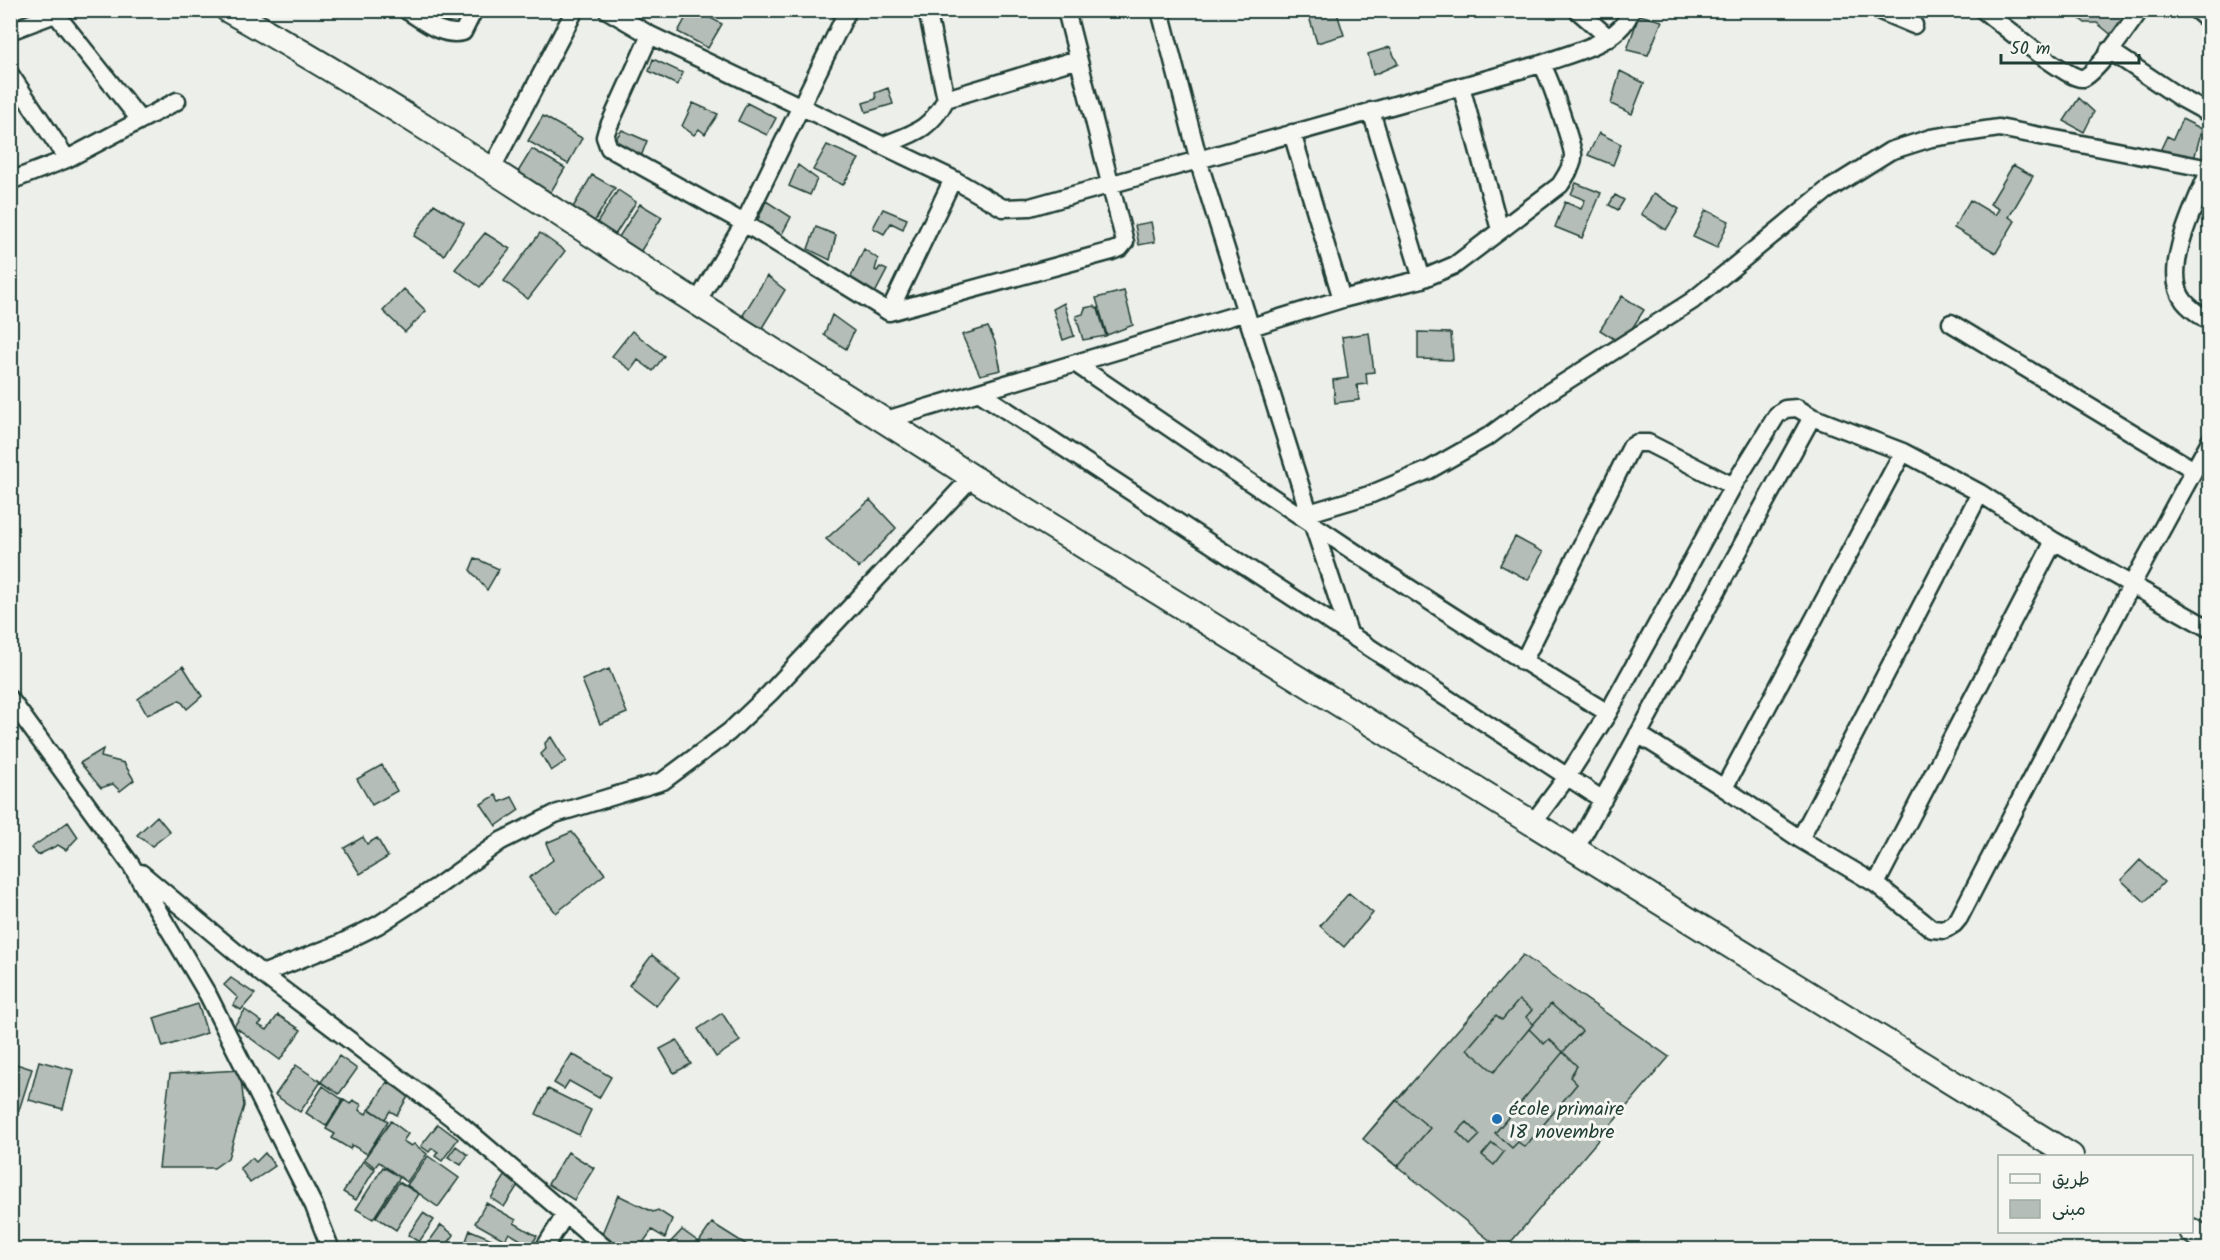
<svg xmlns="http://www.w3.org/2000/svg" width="2220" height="1260" viewBox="0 0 2220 1260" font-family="Kalam,'Playpen Sans Arabic',sans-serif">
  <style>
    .building { fill: #b4bdb8; stroke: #1f3d34; stroke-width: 1.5 }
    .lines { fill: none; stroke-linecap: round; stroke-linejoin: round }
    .minor-casing { stroke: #1f3d34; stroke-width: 21 }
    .secondary-casing { stroke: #1f3d34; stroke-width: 28 }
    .minor { stroke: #f6f6f2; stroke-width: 16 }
    .secondary { stroke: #f6f6f2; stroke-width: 24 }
    .poi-dot { fill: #1f6fb2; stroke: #f6f6f2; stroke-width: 2 }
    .labels { text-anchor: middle; stroke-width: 6; stroke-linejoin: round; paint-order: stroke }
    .poi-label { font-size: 20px; fill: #1f3d34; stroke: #f6f6f2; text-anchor: start }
  </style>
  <rect width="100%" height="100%" fill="#edefea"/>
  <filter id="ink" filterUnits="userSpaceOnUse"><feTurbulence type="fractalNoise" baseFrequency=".0167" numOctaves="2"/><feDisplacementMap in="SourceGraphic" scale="12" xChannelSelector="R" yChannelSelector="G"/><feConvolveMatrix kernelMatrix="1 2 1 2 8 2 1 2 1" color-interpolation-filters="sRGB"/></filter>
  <g filter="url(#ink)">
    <path class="building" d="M690,10H696L722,24L708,48L678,32Z
      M1307,10H1336L1344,35L1317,43Z
      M2069,10H2113L2126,20L2114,37L2097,23H2085Z
      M1639,15L1662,21L1648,55L1627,50Z
      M1390,47L1398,64L1373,75L1368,54Z
      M653,59L683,73L677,85L649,71Z
      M1620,71L1644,83L1632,114L1611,104Z
      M888,88L893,104L866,112L863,103L876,99L875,93Z
      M2079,98L2094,112L2084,132L2064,121Z
      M693,103L718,114L705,134L699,129L694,135L682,126Z
      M747,103L776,118L767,135L738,121Z
      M543,116L582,138L568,164L528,141Z
      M2182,119L2202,129L2194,159L2160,151L2167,136L2173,139Z
      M622,130L647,141L640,159L614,141Z
      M1599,133L1621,144L1613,165L1588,155Z
      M827,145L859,159L843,185L813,170Z
      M532,149L565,168L546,200L513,180Z
      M798,165L817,179L810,195L789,186Z
      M2013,165L2033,176L2009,217L2015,221L1996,253L1954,228L1970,200L1995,215L1999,209L1990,204Z
      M592,175L615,188L591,227L569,214Z
      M1576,183L1601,193L1582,238L1555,227L1565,202L1581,209L1585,200L1571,194Z
      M618,190L636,202L611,241L593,229Z
      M1654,193L1679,209L1666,230L1641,214Z
      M1615,195L1624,200L1618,210L1609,205Z
      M766,201L791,217L781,236L757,222Z
      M434,204L464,223L444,255L414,236Z
      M640,204L662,217L637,257L615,243Z
      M883,209L907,219L903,229L891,223L884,234L873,228Z
      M1706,210L1729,221L1717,248L1693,237Z
      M1151,222L1155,242L1139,245L1135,225Z
      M816,227L836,235L830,260L808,249Z
      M485,233L510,249L480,287L455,269Z
      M540,233L565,251L528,299L504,281Z
      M864,249L878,259L875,270L877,271L880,267L887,270L875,293L850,279Z
      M767,276L785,290L760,331L743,315Z
      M404,289L426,311L405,332L383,311Z
      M1124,291L1133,325L1107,335L1096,298Z
      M1622,296L1644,310L1622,344L1600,330Z
      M1064,303L1074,336L1063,340L1053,309Z
      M1094,306L1098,309L1106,336L1083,340L1076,316L1083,314L1085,308Z
      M832,315L854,331L846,349L824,335Z
      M988,327L995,342L1001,370L980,375L962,335Z
      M632,331L664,356L653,371L638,360L631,370L612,356Z
      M1418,332L1451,333L1453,360L1418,359Z
      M1369,333L1374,372L1366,373L1367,384L1357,385L1359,400L1335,403L1333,380L1348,378L1342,337Z
      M870,500L896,528L859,568L826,539Z
      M1515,537L1543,552L1528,580L1500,565Z
      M475,558L499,569L487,590L470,570Z
      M183,666L202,696L187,709L180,700L147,715L138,699Z
      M609,669L627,713L600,724L582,680Z
      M551,737L566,761L551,771L541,754L546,749L545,743Z
      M103,749L101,757L124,763L134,780L120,791L113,784L101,788L80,763Z
      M382,765L397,791L372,805L357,779Z
      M496,795L500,802L512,797L519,810L496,826L481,804Z
      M157,816L170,832L152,846L137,835Z
      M68,822L78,837L66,850L58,845L38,855L31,848Z
      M572,832L605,874L556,913L529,878L553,860L546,843Z
      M363,837L367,844L377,838L388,857L360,874L344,848Z
      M2140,860L2164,882L2145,902L2121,880Z
      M1349,893L1373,913L1344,947L1320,926Z
      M652,955L679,977L656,1006L629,985Z
      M1523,955L1669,1057L1504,1250H1502L1363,1139Z
      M231,978L255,994L241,1010L233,1005L238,998L224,985Z
      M1519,1000L1532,1010L1526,1017L1533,1024L1494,1072L1467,1049L1496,1015L1502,1020Z
      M198,1004L207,1033L163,1047L154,1018Z
      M1551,1004L1582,1031L1563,1052L1549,1039L1544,1044L1529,1029Z
      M245,1010L262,1022L258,1025L267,1030L278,1015L301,1030L280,1060L234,1026Z
      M722,1013L740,1041L716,1057L698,1029Z
      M677,1040L691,1064L674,1073L660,1049Z
      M1563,1052L1577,1066L1570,1077L1577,1084L1525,1147L1518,1142L1512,1148L1495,1133Z
      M572,1054L611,1077L599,1098L569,1081L564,1089L554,1083Z
      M339,1056L357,1069L339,1094L321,1082Z
      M39,1061L73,1070L63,1109L29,1100Z
      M10,1062L32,1069L19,1110L10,1107Z
      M296,1065L321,1082L300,1112L275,1095Z
      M240,1070L244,1106L228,1158L214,1168H159L170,1074Z
      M387,1082L409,1095L397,1115L390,1111L385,1119L370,1109Z
      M323,1086L343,1100L326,1126L306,1113Z
      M548,1089L591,1110L579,1135L536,1114Z
      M344,1100L350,1104L353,1100L362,1105L359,1110L366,1114L369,1109L388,1121L367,1154L352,1145L350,1149L332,1138L335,1134L326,1129Z
      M1396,1100L1430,1128L1397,1167L1363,1139Z
      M391,1121L408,1134L403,1141L411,1146L414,1144L427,1154L407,1182L379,1162L375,1167L364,1159Z
      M1467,1122L1480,1135L1470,1145L1457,1132Z
      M438,1124L458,1139L442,1161L435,1156L438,1152L432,1148L429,1152L421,1146Z
      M1492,1143L1504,1152L1494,1165L1482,1155Z
      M456,1146L468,1155L461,1165L448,1157Z
      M568,1152L594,1168L574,1200L548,1184Z
      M265,1153L275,1166L250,1183L240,1168L252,1158L256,1162Z
      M428,1156L459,1178L438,1207L407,1185Z
      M363,1161L375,1169L356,1200L343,1192Z
      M383,1167L400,1177L373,1219L356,1209Z
      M505,1176L518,1185L504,1207L491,1198Z
      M399,1182L419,1194L396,1230L376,1217Z
      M618,1195L653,1212L658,1210L672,1219L665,1238L652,1230L638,1250H620L601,1236Z
      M486,1203L516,1220L514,1223L537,1236L529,1249L519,1243L521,1240L509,1233L505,1240L475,1223Z
      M423,1213L434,1220L419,1242L408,1235Z
      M712,1223L755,1250H649L651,1244L664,1249L682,1230L699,1242Z
      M441,1225L454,1235L443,1250H423Z
      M470,1230L494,1240L491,1250L463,1249Z
      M97,1243V1250H59L60,1245Z
      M498,1243L516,1246L523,1250H494Z"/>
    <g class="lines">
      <g class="minor-casing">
        <path id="minor" d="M406,10C424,21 441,37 463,32L474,10
          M607,10L650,35L953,179L1003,208L1030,207L1541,64C1549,73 1571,142 1573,154C1574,165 1565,177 1560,185L1455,265L1422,279L1342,299L1251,327
          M1160,10L1202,173L1309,513L1349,633
          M1577,10L1609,38
          M1878,10L1914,25
          M1983,10C1997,21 2070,82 2083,78C2096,74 2130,24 2140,10
          M2196,10L2210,22
          M55,13L140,120
          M10,31L63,11
          M650,35L607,130L605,137L609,148L744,223L889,312L1112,251L1120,248L1125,242L1066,10
          M2109,50L2179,97L2210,114
          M1541,64C1570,53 1622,43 1631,10
          M10,74L67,159
          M1461,86L1500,230
          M946,99L1078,59
          M1371,111L1422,279
          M1292,133L1342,299
          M884,145C914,133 930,130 946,99L927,10
          M2210,169C2197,201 2160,270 2184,301C2191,310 2201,316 2210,322
          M491,170L575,10
          M10,181L67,159L177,101
          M697,302L744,223L848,10
          M889,312L953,179
          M1951,323L2194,470
          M1076,364C1252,484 1426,603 1608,713
          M980,393L1603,800
          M886,420L1246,312
          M1309,513L1369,495L1429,470L1489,436L1546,394L1692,301L1826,191L1890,151L1931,138L1999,128L2210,169
          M1523,662L1631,447L1637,443H1648L1733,486
          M10,699L131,865L208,995L314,1206L331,1250
          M1638,734L1724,788L1800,839L1876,884L1932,929L1944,930L1954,924L1959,918L2132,584L2210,441
          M1724,788L1903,452
          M1532,824L1567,777L1608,713L1733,486L1777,415L1785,409L1797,408L1812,417L1903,452L1980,493L2054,541L2210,629
          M1800,839L1980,493
          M1575,850L1812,417
          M141,873L262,974L460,1124L607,1250
          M1876,884L2054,541
          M262,974L339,944L378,925L438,886L501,841L555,814L663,781L729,732L770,693L972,477
          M543,1250L565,1215"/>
      </g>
      <g class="secondary-casing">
        <path id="secondary" d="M228,10C375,92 517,186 658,278C763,345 868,409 972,477L2071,1156
          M2192,1231L2210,1242"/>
      </g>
      <use href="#minor" class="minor"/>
      <use href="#secondary" class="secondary"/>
    </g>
  </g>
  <circle class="poi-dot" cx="1497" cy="1119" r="6"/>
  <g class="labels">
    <g class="poi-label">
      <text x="1509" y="1115">école primaire<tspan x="1509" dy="23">18 novembre</tspan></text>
    </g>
  </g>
  <rect width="2220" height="1260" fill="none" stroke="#f6f6f2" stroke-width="36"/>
  <rect x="18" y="18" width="2184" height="1224" fill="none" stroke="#1f3d34" stroke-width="2" filter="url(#ink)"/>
  <rect x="1998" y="1155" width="195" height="78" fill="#f6f6f2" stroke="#a0aca6" stroke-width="1.5"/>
  <rect x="2010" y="1174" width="30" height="9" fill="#f6f6f2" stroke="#a0aca6" stroke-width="1.5"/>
  <text x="2052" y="1185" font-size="18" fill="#1f3d34">طريق</text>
  <rect x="2010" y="1200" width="30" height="18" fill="#b4bdb8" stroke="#a0aca6" stroke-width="1.5"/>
  <text x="2052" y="1215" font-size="18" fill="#1f3d34">مبنى</text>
  <path d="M2001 54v9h138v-9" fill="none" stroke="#1f3d34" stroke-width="3"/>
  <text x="2010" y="54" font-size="18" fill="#1f3d34" stroke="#f6f6f2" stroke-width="4.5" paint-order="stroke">50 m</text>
</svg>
